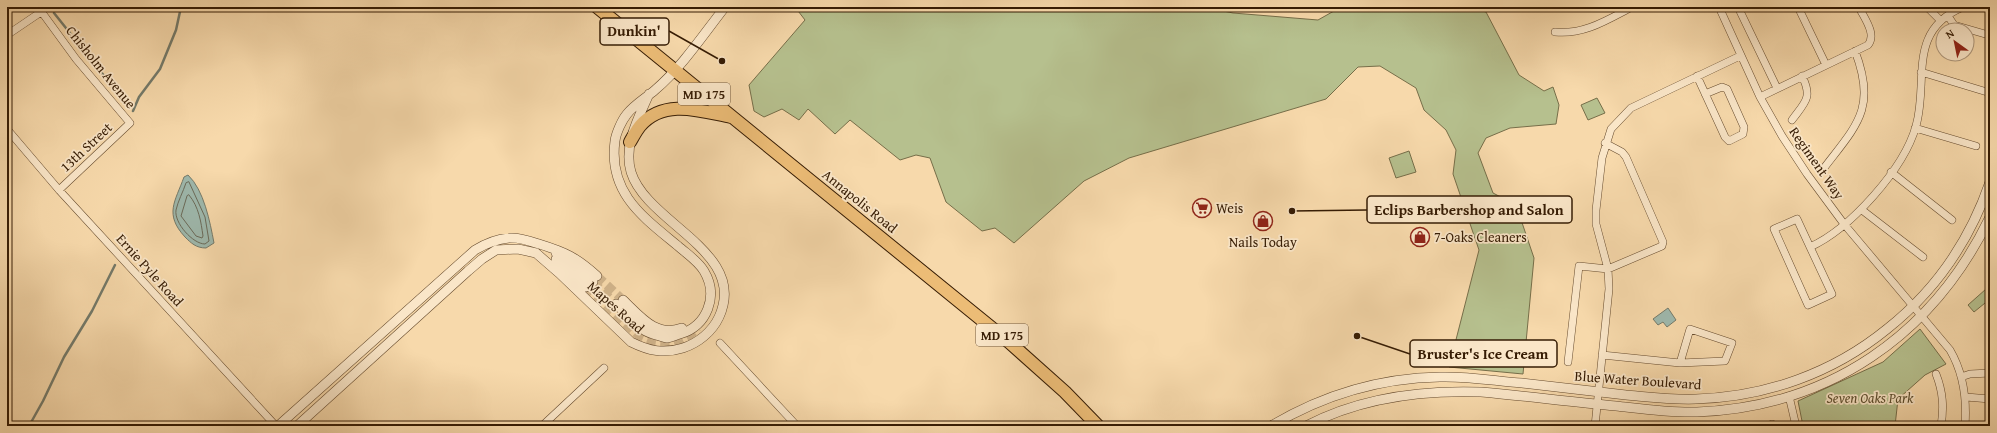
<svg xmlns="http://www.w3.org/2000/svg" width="1997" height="433" viewBox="0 0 1997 433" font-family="'Gentium Book Plus',serif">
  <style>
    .green { fill: #b6c08e; stroke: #766e49 }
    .water { fill: #9eb9ae; stroke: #747a6a }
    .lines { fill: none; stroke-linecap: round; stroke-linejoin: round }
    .shore { stroke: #6a6a59; stroke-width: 1 }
    .stream { stroke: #747a6a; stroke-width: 2.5 }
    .tertiary-tunnel { stroke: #d0b38a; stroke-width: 9; stroke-dasharray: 9 4.5; stroke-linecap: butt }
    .minor-casing { stroke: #664b2e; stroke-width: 8 }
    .tertiary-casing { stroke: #664b2e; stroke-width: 10 }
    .primary-casing { stroke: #361c04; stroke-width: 14 }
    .minor { stroke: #fae6c8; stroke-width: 7 }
    .tertiary { stroke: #fae6c8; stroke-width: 9 }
    .primary { stroke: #ecbc76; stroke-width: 12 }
    .labels { text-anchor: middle; stroke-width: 3.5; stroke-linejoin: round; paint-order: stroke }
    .shield { fill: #fae6c8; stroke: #71593f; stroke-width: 1 }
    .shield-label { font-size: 13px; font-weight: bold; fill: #361c04 }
    .street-label { font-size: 14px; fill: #361c04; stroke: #fae6c8 }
    .poi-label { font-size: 14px; fill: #361c04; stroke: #fae6c8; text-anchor: start }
    .park-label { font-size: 14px; font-style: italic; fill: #5c4d2d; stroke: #fae6c8 }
    .leader { fill: none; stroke: #361c04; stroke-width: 1.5 }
    .callout-dot { fill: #361c04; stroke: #fae6c8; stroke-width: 1.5 }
    .callout { fill: #fae6c8; stroke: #361c04; stroke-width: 1.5 }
    .callout-label { font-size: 15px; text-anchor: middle; font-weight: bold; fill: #361c04 }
  </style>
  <rect width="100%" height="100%" fill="#f7d9ab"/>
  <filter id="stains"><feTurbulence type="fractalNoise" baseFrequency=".005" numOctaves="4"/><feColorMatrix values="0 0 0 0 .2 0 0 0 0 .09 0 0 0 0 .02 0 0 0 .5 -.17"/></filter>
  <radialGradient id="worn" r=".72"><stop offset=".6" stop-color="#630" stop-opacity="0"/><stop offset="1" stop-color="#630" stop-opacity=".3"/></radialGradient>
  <path class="green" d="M795,7H1204L1233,13L1318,20L1341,7H1468L1486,12L1519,75L1544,91L1553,87L1559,105L1556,124L1510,128L1486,138L1478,153L1493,193L1516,205L1534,258L1523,374L1449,367L1479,250L1453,174L1456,150L1446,130L1424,110L1416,88L1380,66L1358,67L1326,99L1129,158L1084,181L1014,243L995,228L982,231L946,202L930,158L916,155L900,160L850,120L835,134L808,109L799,120L782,109L764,117L754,111L749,85L805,20Z
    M1597,98L1605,113L1588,120L1581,105Z
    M1409,151L1416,172L1396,178L1389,158Z
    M1986,289L1990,293V299L1974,312L1968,305Z
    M1920,329L1946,364L1925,375L1898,399L1895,426H1803L1798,401L1883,362Z"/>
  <path class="water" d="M188,175C204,190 210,222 214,243L206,248C196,248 191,243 185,237C164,214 175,202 184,177Z
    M1668,308L1676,320L1667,327L1663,322L1658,325L1653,319Z"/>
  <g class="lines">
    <path class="shore" d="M189,182L205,217L209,241L205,244C193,244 174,223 176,210C178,201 183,192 186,183Z
      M189,195C199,207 201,222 203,236L202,238L196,236L181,216L187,196Z"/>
    <path class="stream" d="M54,13L109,82L134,108
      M133,111L139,97L160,69L176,30L181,7
      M29,426L43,401L64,357L92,311L115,265"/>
    <path class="tertiary-tunnel" d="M597,276L623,300
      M593,282L616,304
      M586,287L638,335C654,344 672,346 688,336C692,333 695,331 697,328"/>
    <g class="minor-casing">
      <path id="minor" d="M38,7L76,59L130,123L59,190
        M1719,7L1760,97L1782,136L1807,174L1844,224L1950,350C1964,374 1967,399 1965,426
        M1738,7L1777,88
        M1798,7L1826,65
        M1927,7L1941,21
        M1948,16L1954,25L1985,34
        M1555,32C1584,35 1607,20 1632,7
        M7,35L41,12
        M1921,72L1987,92
        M1697,76L1725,137L1729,141L1743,134L1744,127L1727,89L1722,87L1705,94
        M1760,97L1868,45C1877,34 1864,18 1859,7
        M1792,120C1805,102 1813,98 1802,76
        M1915,128L1976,146
        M7,129L59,190L276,426
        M1824,168C1857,125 1877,108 1855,51
        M1891,172L1952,220
        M1862,210L1923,257
        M1810,247L1832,294L1808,305L1774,229L1797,219L1810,247C1850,229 1904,169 1916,126C1929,81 1906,31 1963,7
        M720,343L797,426
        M1602,355L1680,363L1725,361L1732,343L1690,329L1680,363
        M1568,362L1579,266L1608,269L1662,246L1663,242L1626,157L1622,152L1605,143
        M1936,374C1943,392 1944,407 1941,426
        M1961,377L1970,374L1990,373
        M1789,396L1796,426
        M1966,397L1990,399
        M1772,424V426
        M542,426L604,368
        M1595,426L1609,289L1608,269L1596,224V210L1602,158L1611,129L1631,108L1740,56"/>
    </g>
    <g class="tertiary-casing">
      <path id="tertiary" d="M556,253L576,267L593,282
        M556,259L586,287
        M623,300C640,316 656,338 682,328
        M616,304C627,314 639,331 653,334C658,335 664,338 668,338C672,337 676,335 680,334C707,326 719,296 704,271C698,261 687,254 678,246C643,217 608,193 615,141C616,133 622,120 627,114C635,104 646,98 655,90C682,67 703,35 725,7
        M278,426L475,250C485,244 496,239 509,238C519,237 530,241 539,244C565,252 576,257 597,276
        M297,426L468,271L482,259L496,250L518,249L536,253L559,273L631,342C649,351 664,354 683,348C698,343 712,332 719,317C749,252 647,224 631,172C623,145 639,117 649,94
        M1271,426C1323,395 1379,378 1440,377C1467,376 1495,381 1522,383C1557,387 1591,391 1626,395C1649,397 1673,400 1696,399C1766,397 1833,373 1887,329C1935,291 1970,240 1990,182
        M1306,426C1359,398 1422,390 1481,392C1526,396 1571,402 1616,406C1643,409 1670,413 1697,412C1829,407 1933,335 1990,217"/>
    </g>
    <g class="primary-casing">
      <path id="primary" d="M597,7L1009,342L1065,392L1098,426
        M630,142C633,137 636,131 640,126C664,98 701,111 731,117"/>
    </g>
    <use href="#minor" class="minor"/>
    <use href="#tertiary" class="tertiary"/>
    <use href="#primary" class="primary"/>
  </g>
  <defs>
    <g id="supermarket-ring" transform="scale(1)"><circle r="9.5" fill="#fae6c8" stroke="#8f2418" stroke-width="1.5"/><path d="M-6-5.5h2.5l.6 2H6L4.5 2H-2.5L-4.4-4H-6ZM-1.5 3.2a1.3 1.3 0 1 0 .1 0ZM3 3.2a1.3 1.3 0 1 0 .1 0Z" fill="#8f2418"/></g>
    <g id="shop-ring" transform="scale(1)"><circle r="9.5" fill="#fae6c8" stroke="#8f2418" stroke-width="1.5"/><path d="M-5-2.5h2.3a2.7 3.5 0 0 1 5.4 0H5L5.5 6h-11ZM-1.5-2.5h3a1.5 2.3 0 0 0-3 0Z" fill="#8f2418"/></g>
  </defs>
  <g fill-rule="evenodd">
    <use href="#supermarket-ring" x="1202" y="208"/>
    <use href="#shop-ring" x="1263" y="221"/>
    <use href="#shop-ring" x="1420" y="237"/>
  </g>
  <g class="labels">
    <g class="shield">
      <rect x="678" y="83" width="52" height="22" rx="3"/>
      <rect x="976" y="324" width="52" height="22" rx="3"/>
    </g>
    <g class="shield-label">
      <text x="704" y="99">MD 175</text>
      <text x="1002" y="340">MD 175</text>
    </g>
    <g class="street-label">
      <text transform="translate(101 67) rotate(51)" y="5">Chisholm Avenue</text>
      <text transform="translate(86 147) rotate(-43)" y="5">13th Street</text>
      <text transform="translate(1817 163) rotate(55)" y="5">Regiment Way</text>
      <text transform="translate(860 201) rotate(39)" y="5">Annapolis Road</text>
      <text transform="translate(150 270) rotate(48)" y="5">Ernie Pyle Road</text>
      <text transform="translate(616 307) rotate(42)" y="5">Mapes Road</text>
      <text transform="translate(1638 380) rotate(4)" y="5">Blue Water Boulevard</text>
    </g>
    <g class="poi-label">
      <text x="1216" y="213">Weis</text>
      <text x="1434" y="242">7-Oaks Cleaners</text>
      <text x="1263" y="247" text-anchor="middle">Nails Today</text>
    </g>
    <g class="park-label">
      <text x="1870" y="403">Seven Oaks Park</text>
    </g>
  </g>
  <path class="leader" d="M722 61L669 31M1292 211L1367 210M1357 336L1410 354"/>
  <g class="callout-dot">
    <circle cx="722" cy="61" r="4"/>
    <circle cx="1292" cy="211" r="4"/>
    <circle cx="1357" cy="336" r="4"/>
  </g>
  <g class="callout">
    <rect x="600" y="18" width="69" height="27" rx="4"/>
    <rect x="1367" y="196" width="205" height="27" rx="4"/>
    <rect x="1410" y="340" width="147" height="27" rx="4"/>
  </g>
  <g class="callout-label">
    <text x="634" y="36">Dunkin'</text>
    <text x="1469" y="215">Eclips Barbershop and Salon</text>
    <text x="1483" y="359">Bruster's Ice Cream</text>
  </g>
  <rect width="1997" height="433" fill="none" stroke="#f7d9ab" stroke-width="24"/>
  <rect x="8" y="8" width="1981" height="417" fill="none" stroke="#361c04" stroke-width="2"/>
  <rect x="12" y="12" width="1973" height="409" fill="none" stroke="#361c04"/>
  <g transform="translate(1955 42) rotate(327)"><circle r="19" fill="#fae6c8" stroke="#ac957a"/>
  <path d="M0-3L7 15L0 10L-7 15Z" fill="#8f2418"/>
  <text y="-6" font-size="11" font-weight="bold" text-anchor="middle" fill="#361c04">N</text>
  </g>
  <rect width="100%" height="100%" filter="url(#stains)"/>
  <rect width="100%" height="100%" fill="url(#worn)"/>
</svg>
